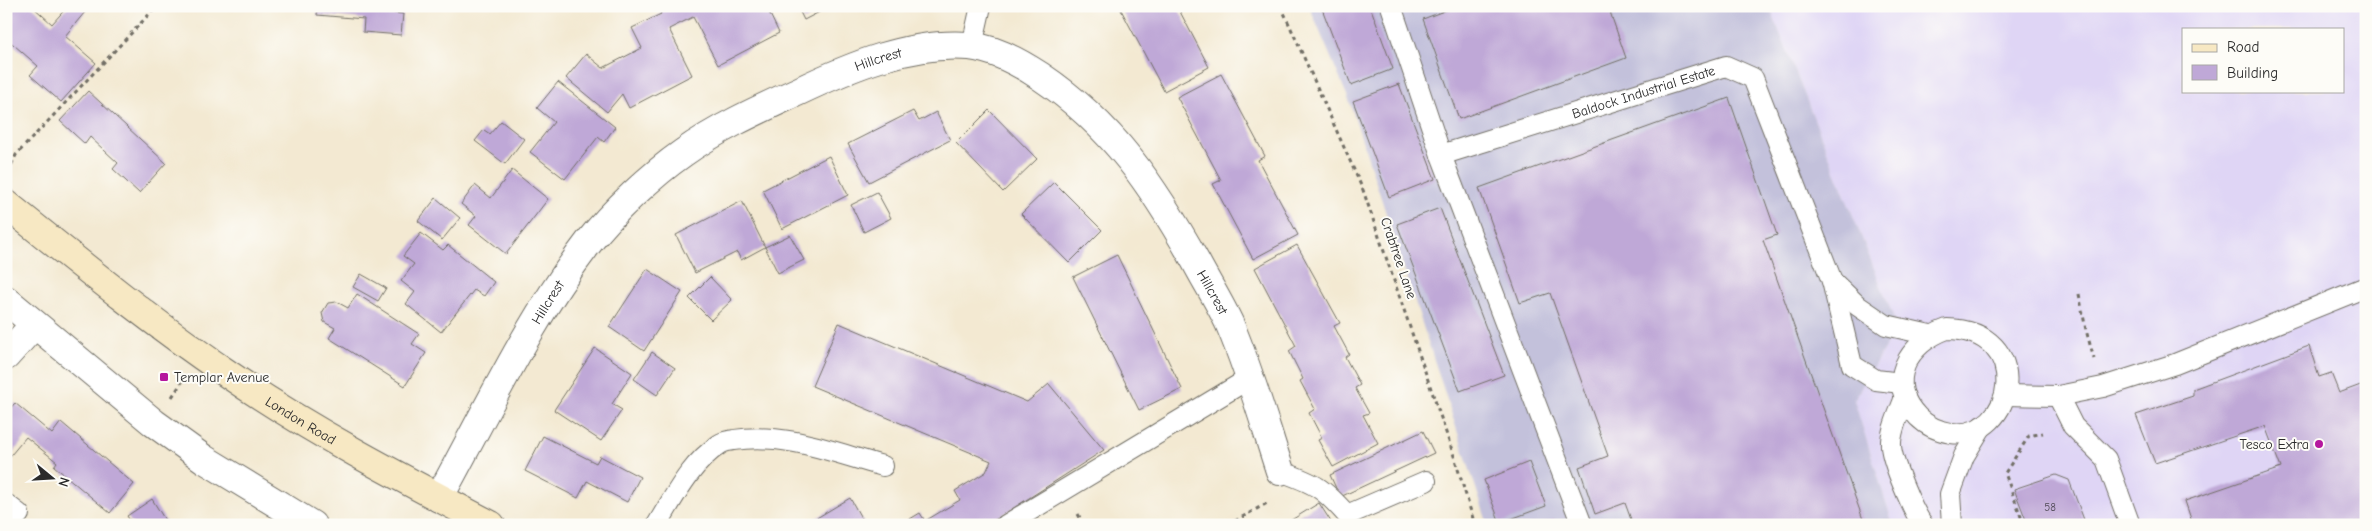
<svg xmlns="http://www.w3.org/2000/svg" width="2372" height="531" viewBox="0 0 2372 531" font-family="'Comic Neue',sans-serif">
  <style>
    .built { fill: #dfd5f5; fill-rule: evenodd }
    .industrial { fill: #c3c1db }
    .building { fill: #bfa8d7 }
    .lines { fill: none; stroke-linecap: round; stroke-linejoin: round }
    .lane-casing { stroke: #716e65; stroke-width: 22 }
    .street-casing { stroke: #716e65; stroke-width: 30 }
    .secondary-casing { stroke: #716e65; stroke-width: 30 }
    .path { stroke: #716e65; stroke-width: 3; stroke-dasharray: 4 4; stroke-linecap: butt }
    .lane { stroke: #fff; stroke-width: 20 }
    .street { stroke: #fff; stroke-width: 28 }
    .secondary { stroke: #f7e8c3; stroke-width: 28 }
    .poi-dot { fill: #b5179e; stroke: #fdfcf7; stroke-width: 2 }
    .labels { text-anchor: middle; stroke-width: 4; stroke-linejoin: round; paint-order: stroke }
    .number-label { font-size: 11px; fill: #504a56 }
    .street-label { font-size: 14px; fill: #2b2b2b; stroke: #fdfcf7 }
    .poi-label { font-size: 14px; fill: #2b2b2b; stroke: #fdfcf7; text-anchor: start }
  </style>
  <rect width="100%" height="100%" fill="#fdfcf7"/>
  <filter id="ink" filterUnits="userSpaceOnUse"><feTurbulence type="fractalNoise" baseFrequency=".02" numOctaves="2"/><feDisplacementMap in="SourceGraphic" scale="10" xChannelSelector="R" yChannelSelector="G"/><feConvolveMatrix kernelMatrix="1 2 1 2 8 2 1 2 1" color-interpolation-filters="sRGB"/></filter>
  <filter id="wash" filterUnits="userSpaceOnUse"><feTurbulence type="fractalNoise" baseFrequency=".0096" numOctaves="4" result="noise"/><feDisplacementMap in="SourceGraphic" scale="20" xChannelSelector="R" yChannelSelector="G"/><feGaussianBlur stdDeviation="1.12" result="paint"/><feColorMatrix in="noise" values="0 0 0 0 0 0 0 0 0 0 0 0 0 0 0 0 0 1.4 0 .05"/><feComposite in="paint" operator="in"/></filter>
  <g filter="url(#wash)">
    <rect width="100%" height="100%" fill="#f3e9d2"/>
    <path class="built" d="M1769,6H2366V525H1893L1854,400L1897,326ZM2183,29H2343V91H2183Z"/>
    <path class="industrial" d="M1309,6H1769L1897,326L1854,400L1893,525H1488L1349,100Z"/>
    <g id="blocks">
      <path class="building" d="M6,6H32L52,24L68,6H90L65,36L96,63L61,102L30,75L38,66L6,38Z
        M318,6H395L394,13L403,14L401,35L363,32L364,19L317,15Z
        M657,6H766L779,33L718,65L693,17L669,29L692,75L629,108L622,94L607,112L566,78L586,54L603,68L642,48L632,28L661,14Z
        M797,6H831L804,20Z
        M1119,6H1177L1209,67L1164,91Z
        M1321,6H1370L1393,69L1351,85Z
        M1448,6H1608L1626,58L1459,119L1423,19L1449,9Z
        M1221,74L1265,156L1258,160L1298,235L1253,259L1213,184L1221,180L1177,97Z
        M558,82L615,127L604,142L598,137L565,179L530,152L554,122L537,108Z
        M1399,84L1435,179L1389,197L1353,101Z
        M88,91L166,163L139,193L113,169L118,163L90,137L85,144L60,121Z
        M1729,98L1777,235L1763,240L1865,525H1633L1625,503L1595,514L1579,467L1608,456L1550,293L1520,303L1479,188Z
        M989,110L1037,159L1003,192L956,143Z
        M913,111L919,121L936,112L950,140L869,182L848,144Z
        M501,121L524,139L505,164L475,141L484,130L490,134Z
        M829,156L848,195L782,229L763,190Z
        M512,170L548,199L506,254L469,225L476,216L461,204L475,185L491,198Z
        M1054,182L1102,230L1069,263L1021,214Z
        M877,192L891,218L864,232L851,205Z
        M436,198L460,218L442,240L418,221Z
        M742,201L765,247L741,260L737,252L695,273L676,235Z
        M1440,208L1504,375L1460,391L1397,224Z
        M421,233L443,250L448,245L494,282L484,296L474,290L441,332L406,304L415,292L401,281L414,264L403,256Z
        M790,235L804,260L778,273L765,247Z
        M1297,245L1340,323L1334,326L1349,354L1345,357L1360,385L1355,388L1369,413L1363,415L1378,443L1333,467L1318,440L1322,438L1309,413L1315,409L1300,381L1303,379L1289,351L1296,346L1255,268Z
        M1117,255L1182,389L1139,410L1073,277Z
        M647,269L682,292L644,351L609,327Z
        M361,274L386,288L378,301L353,287Z
        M710,277L732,300L711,320L689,298Z
        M357,294L419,334L412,344L426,353L405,386L329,338L335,328L324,322L322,313L328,303L337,302L348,308Z
        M839,323L1027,402L1049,384L1104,450L987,525H900L920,513L925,521L960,500L955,491L986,472L991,461L812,386Z
        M2309,346L2319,377L2331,373L2339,393L2366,383V525H2193L2185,501L2281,468L2265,426L2155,463L2136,415L2193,396V389Z
        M595,348L632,373L612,404L622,410L601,441L554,410Z
        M652,352L675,368L657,395L634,379Z
        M15,403L52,434L61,422L134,484L110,513L54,466L57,462L26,437L6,461V413Z
        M1423,431L1434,453L1340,497L1330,475Z
        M543,436L596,463L600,456L640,477L627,502L587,481L578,498L525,471Z
        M1529,462L1546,506L1500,523L1484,480Z
        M2056,475L2069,480L2086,525H2028L2014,489Z
        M850,498L865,525H805Z
        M152,499L168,525H133L127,516Z
        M1319,503L1333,525H1284L1293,519Z
        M1554,519L1556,525H1540Z"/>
    </g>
  </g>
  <g filter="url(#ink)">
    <use href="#blocks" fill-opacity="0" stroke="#716e65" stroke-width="1"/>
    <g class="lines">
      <g class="lane-casing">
        <g id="lane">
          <path d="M1391,6L1441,155L1582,525"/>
          <path d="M972,46L981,6"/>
          <path id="s1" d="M1441,155L1726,66L1753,78L1832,281L1852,365L1876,380L1901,383"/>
          <path d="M1832,281L1858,306L1886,325L1930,335"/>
          <path d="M1947,329C2035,330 2016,441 1951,433C1938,431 1928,427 1918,417C1884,382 1908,343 1947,329Z"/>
          <path d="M2006,395L2058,396L2103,387L2175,364L2366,287"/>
          <path d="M2058,396L2073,426L2106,459L2130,525"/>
          <path d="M1905,397C1900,412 1890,430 1891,446C1892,462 1913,511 1923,525"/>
          <path d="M1280,471C1316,484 1322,487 1347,515L1426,481"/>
          <path d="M6,504L19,514L8,525"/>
          <path d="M657,525C675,495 691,463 720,444C724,441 729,441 734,440C785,432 835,453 883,466"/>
          <path d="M1006,525L1250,378"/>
          <path d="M1952,525L1950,494L1964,456L1982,426"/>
        </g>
      </g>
      <g class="street-casing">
        <g id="street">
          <path d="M6,300L154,423L204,459L312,525"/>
          <path d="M6,356L34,325"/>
          <path id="s2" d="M439,498C487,411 529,320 589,242C612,212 653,174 683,153C718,128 758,110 797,92C849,67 910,41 970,46C995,49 1019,62 1040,76C1113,125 1154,187 1196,262C1207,283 1220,303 1230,325C1250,372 1264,422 1280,471"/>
        </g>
      </g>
      <g class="secondary-casing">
        <g id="secondary">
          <path id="s3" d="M6,204C78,262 149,320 225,372C309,430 401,478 491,525"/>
        </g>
      </g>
      <path class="path" d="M1281,6L1363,190L1454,456L1475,525
        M8,172L16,155L157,6
        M2079,294L2086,330L2094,359
        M172,397L182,382
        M1078,514L1084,525
        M1228,525L1269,502
        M2024,525L2005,473L2029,436L2043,433"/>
      <use href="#lane" class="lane"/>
      <use href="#street" class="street"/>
      <use href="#secondary" class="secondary"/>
    </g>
  </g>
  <g class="poi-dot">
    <rect x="159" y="372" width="10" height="10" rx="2.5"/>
    <circle cx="2319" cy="444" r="5"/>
  </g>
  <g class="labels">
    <g class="number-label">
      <text x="2050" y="511">58</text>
    </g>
    <g class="street-label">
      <text dy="5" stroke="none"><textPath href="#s2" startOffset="644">Hillcrest</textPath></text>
      <text dy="5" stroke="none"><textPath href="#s1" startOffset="212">Baldock Industrial Estate</textPath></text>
      <text transform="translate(1399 258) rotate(71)" y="5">Crabtree Lane</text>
      <text dy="5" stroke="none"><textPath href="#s2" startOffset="1094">Hillcrest</textPath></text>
      <text dy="5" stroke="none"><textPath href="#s2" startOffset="224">Hillcrest</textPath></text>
      <text dy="5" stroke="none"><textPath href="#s3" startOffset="366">London Road</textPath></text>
    </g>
    <g class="poi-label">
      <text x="174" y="382">Templar Avenue</text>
      <text x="2309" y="449" text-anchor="end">Tesco Extra</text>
    </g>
  </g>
  <rect width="2372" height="531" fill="none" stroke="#fdfcf7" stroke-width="25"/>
  <rect x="2182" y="28" width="162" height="65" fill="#fdfcf7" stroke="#a9a8a5"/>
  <rect x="2192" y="44" width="25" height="8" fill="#f7e8c3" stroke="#a9a8a5"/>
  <text x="2227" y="52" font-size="15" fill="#2b2b2b">Road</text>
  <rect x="2192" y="65" width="25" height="15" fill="#bfa8d7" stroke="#a9a8a5"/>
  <text x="2227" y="78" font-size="15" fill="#2b2b2b">Building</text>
  <g transform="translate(52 478) rotate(108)" stroke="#fdfcf7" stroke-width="4" paint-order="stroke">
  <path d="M0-4L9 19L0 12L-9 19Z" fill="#2b2b2b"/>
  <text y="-8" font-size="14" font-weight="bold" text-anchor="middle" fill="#2b2b2b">N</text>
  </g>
</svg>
